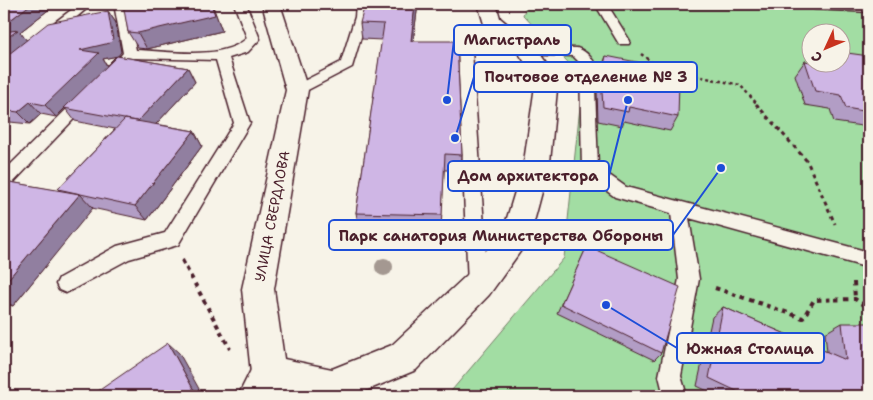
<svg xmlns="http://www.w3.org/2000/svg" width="873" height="400" viewBox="0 0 873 400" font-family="'Shantell Sans',sans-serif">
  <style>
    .green { fill: #a2dda3; stroke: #767e67; fill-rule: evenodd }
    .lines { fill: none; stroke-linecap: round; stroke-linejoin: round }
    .lane-casing { stroke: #4a1f2b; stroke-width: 3 }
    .street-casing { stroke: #4a1f2b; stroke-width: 3 }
    .secondary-casing { stroke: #4a1f2b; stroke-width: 3 }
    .path-far2 { stroke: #4a1f2b; stroke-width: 2.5; stroke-dasharray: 3 3; stroke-linecap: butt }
    .path-far1 { stroke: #4a1f2b; stroke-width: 3; stroke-dasharray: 4 4; stroke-linecap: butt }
    .path { stroke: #4a1f2b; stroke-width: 4; stroke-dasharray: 4.5 4.5; stroke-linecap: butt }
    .lane { fill: #f7f3e8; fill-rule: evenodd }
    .street { fill: #f7f3e8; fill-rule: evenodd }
    .secondary { fill: #f7f3e8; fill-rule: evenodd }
    .tree { fill: #a49891 }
    .wall { fill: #b29dc5; stroke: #4a1f2b; fill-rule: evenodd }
    .shaded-wall { fill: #917fa0; stroke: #4a1f2b }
    .building { fill: #cfb6e5; stroke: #4a1f2b }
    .labels { text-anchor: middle; stroke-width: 4.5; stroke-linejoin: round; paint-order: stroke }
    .street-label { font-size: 14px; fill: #4a1f2b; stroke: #f7f3e8 }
    .leader { fill: none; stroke: #1d4ed8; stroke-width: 2 }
    .callout-dot { fill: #1d4ed8; stroke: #f7f3e8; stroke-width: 2 }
    .callout { fill: #f7f3e8; stroke: #1d4ed8; stroke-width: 2 }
    .callout-label { font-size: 15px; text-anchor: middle; font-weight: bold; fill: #4a1f2b }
  </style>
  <rect width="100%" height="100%" fill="#f7f3e8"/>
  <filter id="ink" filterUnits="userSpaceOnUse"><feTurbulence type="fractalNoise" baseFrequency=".02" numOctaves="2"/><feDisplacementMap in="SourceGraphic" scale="10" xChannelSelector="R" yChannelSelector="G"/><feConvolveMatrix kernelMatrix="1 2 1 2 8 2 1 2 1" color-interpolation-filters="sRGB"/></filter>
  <g filter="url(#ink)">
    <path class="green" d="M527,4H869V396H447L564,258L583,78L523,15ZM810,32H840V62H810Z"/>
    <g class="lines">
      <g class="lane-casing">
        <path id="lane" d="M79,4H92L52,38H42L41,35L42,32Z
          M114,4H126L136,50C169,51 222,61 247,38L234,4H246L260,39L248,52L229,58L250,123L178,245L129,259L66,293L59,290L56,284L59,278L117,246L165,233L234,123L216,60L133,58L127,65H117L115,62L123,53Z
          M356,4H368L367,17L352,67L302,93H292L290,90L292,87L341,62L355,17Z
          M595,4H607L630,41L629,44H619Z
          M810,4H869V12L815,9L811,8Z
          M465,47L472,51L488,285L485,291L478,294L471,291L468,285L458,51Z
          M528,47L577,48C584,50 590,56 594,62L598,167L626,187L869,252V268L689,218L699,279L681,376L687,396H664L659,376L679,279L671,213L615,197L584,174L582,170L580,63L573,56L523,54L521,51L523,48Z
          M86,93L93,98L91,101L10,186L4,187V171L81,95Z"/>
      </g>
      <g class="street-casing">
        <path id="street" d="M269,355L282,360L287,373L276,396H238L256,360Z"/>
      </g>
      <g class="secondary-casing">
        <path id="secondary" d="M262,4H280L308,90L274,289L284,359L332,369L392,345L467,275L504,228L524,162L536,79L520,55L484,24L478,4H496L500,18L535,47L558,79L550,162L531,233L527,242L489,295L416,370L353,396H294L256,386L251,373L242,289L286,90Z"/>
      </g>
      <path class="path-far2" d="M641,54L659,68L740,85L758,105"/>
      <path class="path-far1" d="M756,104L807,161L835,224"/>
      <path class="path" d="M182,260L230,349
        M854,282L855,299
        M715,288L803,318L814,300L855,299L869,308"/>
      <use href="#lane" class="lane"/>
      <use href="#street" class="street"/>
      <use href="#secondary" class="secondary"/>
    </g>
    <circle class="tree" cx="384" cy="267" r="9"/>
    <path class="wall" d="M4,4H56L20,32L26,40L108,11L116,23L121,52L117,56L188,68L195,82L156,124L194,131L202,146L147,220L92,208L13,306L4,304V181L60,191L58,189L115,129L75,121L65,108L56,117L41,114L30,124L10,122L4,128ZM116,56L107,65L103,59Z
      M124,4H212L222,31L147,49L138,48L128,32Z
      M418,4L413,41L462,155L461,170H444L441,230L359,227L356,213L382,40L362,39L360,23Z
      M606,56L678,117L670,131L624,121L622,126L598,121L597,91L601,70Z
      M869,56V127L834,122L830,109L805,105L795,75L805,61L821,64L822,62H840Z
      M587,246L661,353L654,360L557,313Z
      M723,307L827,352L825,333L842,323L869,396H718L697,386L712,317Z"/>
    <path class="shaded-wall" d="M31,4H56L20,32L28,42L4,61V25Z
      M211,4H212L222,31L147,49L138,33Z
      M415,4H418L411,57V41Z
      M108,11L116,23L121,52L118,56L103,59L107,66L56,117L45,105L80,50Z
      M188,68L195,82L146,135L137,122Z
      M30,102L41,114L30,124L18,112Z
      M4,115L10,122L4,128Z
      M194,131L202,146L147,220L135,206Z
      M80,194L93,208L13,306L4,301V284Z
      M168,343L179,353L203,396H197Z"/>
    <path class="building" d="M4,4H31L4,25Z
      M123,4H211L215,15L138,33L128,32Z
      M365,4H415L411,41H457L462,155L445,154L442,215L356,213L384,24L360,23Z
      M108,11L113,40L110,43L80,50L99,53L45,105L30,102L18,112L4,110V58L48,23Z
      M18,30L4,40V32Z
      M840,52L869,56V112L846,108L841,95L815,91L805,61L837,66L835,62H840Z
      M117,56L188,68L138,121L125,119H124L64,108Z
      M606,56L657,66L656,77L679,81L678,117L629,107L628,112L603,107L601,77Z
      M125,119L194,131L135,206L58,189Z
      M4,181L80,194L4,284Z
      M587,246L680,287L661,353L561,304Z
      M723,307L846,360L842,323H869V396H747L709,378Z
      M168,343L197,396H91Z"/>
  </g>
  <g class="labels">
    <g class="street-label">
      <text transform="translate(272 216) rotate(-79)" y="5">УЛИЦА СВЕРДЛОВА</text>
    </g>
  </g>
  <path class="leader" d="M447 100L454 40M455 138L474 77M628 100L609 176M721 168L673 235M606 305L677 348"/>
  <g class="callout-dot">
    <circle cx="447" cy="100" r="5"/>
    <circle cx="455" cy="138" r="5"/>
    <circle cx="628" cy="100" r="5"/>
    <circle cx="721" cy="168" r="5"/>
    <circle cx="606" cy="305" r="5"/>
  </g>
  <g class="callout">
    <rect x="454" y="25" width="117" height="30" rx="5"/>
    <rect x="474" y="62" width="223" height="30" rx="5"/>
    <rect x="448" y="161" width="161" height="30" rx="5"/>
    <rect x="329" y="220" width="344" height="30" rx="5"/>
    <rect x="677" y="333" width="147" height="30" rx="5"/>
  </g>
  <g class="callout-label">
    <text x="512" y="45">Магистраль</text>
    <text x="586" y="82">Почтовое отделение № 3</text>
    <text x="528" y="181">Дом архитектора</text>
    <text x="501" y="241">Парк санатория Министерства Обороны</text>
    <text x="750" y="354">Южная Столица</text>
  </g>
  <rect width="873" height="400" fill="none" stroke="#f7f3e8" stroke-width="20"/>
  <rect x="10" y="10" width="853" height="380" fill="none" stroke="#4a1f2b" stroke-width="2" filter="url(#ink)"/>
  <g transform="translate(826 48) rotate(226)"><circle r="24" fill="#f7f3e8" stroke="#b29e9c"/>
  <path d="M0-4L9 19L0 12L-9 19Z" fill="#c8321e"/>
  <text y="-8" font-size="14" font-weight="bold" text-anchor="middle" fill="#4a1f2b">С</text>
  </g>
</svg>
